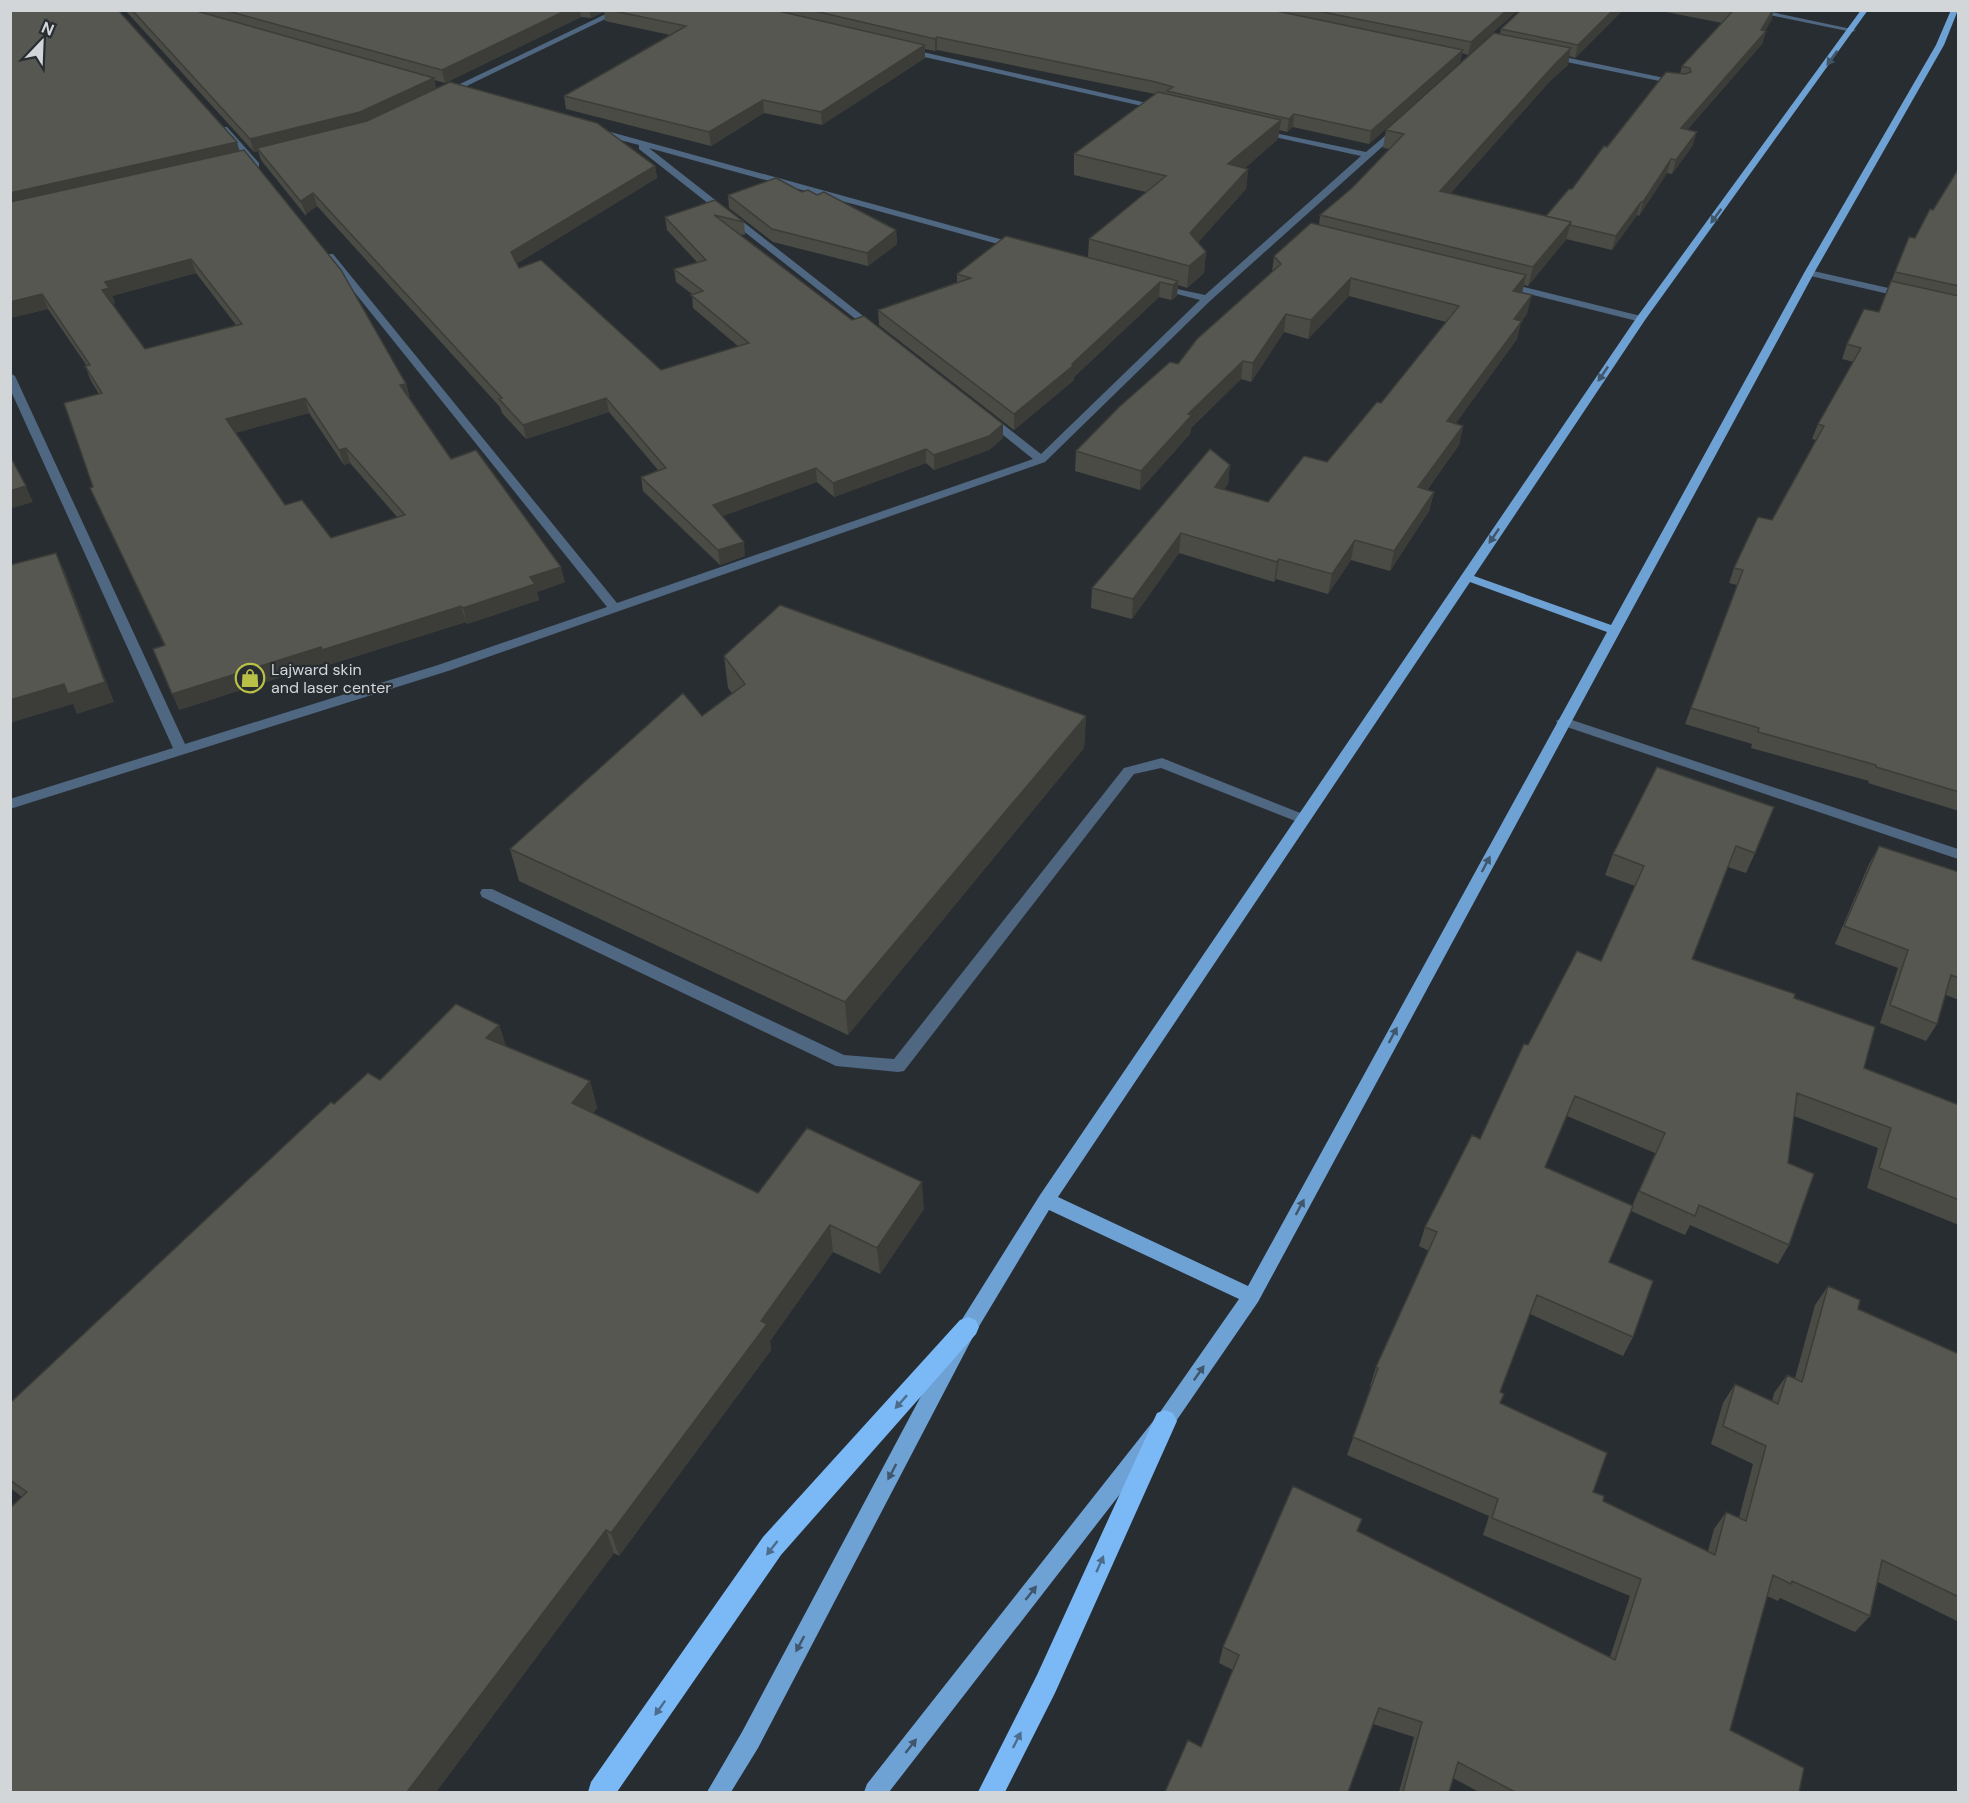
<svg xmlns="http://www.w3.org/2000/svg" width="1969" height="1803" viewBox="0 0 1969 1803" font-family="'DM Sans',sans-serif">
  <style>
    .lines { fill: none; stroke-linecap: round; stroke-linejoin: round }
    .minor { fill: #4f6780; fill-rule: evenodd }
    .major { fill: #6ea1d4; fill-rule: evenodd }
    .highway { fill: #7ab8f6; fill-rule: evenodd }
    .wall { fill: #4a4b45; fill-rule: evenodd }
    .shaded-wall { fill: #3c3d38 }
    .building { fill: #565750; stroke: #3c3d38; stroke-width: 1.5; fill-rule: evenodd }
    .oneway { fill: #40566b }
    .oneway2 { fill: #4d6c8a }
    .labels { text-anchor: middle; stroke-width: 4.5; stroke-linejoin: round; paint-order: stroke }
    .poi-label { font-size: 16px; fill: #d3d6d9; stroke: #282d32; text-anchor: start }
  </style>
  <rect width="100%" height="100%" fill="#282d32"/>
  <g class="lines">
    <path class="minor" d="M614,10H624L446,96L439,94Z
      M1745,10H1762L1856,30L1852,32Z
      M905,48L1160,106L1164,108L1160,110L902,52L901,50Z
      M1550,54L1679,81L1683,83L1679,85L1547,58L1546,56Z
      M1398,125L1402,128L1401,130L1210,301L1045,462L448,671L10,809V799L173,748L10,389V373L15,376L185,744L438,665L607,607L327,258V254H333L617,603L1033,459L983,419V415H991L1041,454L1200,300L1154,288V284L1205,295L1361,156L1256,133V129L1366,152Z
      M221,127H227L259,163V167H253L221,131Z
      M596,128L1022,245L1024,247L1016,249L649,148L881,330L872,332L639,149V145L593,133V129Z
      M1809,270L1906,292L1911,295L1906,298L1806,275L1804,273Z
      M1504,282L1645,317L1646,319L1641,322L1501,287V283Z
      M1563,717L1958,849V859L1558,724L1556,721Z
      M1162,758L1308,816L1310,819L1303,824L1298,822L1161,768L1134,774L904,1071L898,1072L836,1066L482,897L480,893L482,889H492L844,1055L894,1059L1124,768Z"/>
    <path class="major" d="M1861,10H1868L1645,320L1474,576L1611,625L1804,273L1936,45L1951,10H1958L1944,45L1814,273L1258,1302L1172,1427L889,1792H864L867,1784L1158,1415L1239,1299L1049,1210L975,1333L758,1748L731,1792H707L742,1732L961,1321L1040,1195L1637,317ZM1470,582L1607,632L1248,1286L1058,1197Z"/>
    <path class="highway" d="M968,1317L976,1320L979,1327L976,1334L781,1555L617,1792H588L591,1782L763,1537L960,1320Z
      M1165,1410L1173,1413L1177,1421L1055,1693L1005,1792H978L1037,1675L1157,1413Z"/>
  </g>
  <path class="wall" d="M125,10H1518L1468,55L1462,53L1460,62L1369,144L1293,127L1287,132L1279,130L1278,139L1245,168L1248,169L1246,189L1198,242L1206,252L1204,273L1187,288L1178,285L1177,296L1171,300L1159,297L1074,377V380L1014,430L879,325L878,310L957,282V274L1088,257L1089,239L1146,192L1074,175V154L1155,94L937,50L935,51L925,49V58L822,125L764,113L711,146L566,109L564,96L670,35L605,21L604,12L591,18L581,17L445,83L434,80L436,89L655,166L657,178L516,264L519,268L661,370L739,347L693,308L692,294L676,282L674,269L697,262L667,230L665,217L715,200L744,222L745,235L739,234L1003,438L989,450L934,470L926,463L834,497L817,482L722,516L745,556L720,565L643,491L641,477L658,470L609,412L526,439L502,413L500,407L317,206L306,214V216L261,160L258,151L254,152Z
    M1623,10L1575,58L1569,56L1568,65L1551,80L1450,193L1546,216L1572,189L1607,147L1680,74L1682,66L1722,23L1656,10H1774L1771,21L1764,31H1766L1762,44L1687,130L1693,145L1672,174L1667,173L1639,216L1637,215L1612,250L1566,239L1528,286L1524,285L1522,293L1527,314L1521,322L1517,339L1455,424L1463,426L1459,445L1427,490L1434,492L1429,511L1390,571L1351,560L1328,594L1276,579L1274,582L1179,553L1132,619L1091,608L1092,588L1230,465L1228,484L1224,489L1268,502L1327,462L1381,403L1446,322L1349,296L1308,339L1284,332L1251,382L1241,379L1191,428L1190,434L1140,490L1075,471L1076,451L1178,364L1272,272L1274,256L1319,225L1320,215L1352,188L1390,149L1383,148L1386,130L1500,34L1501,29Z
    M239,151L406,384L410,398L409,399L451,459L565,582L537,592L539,600L467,624L466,622L328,665L327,662L179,710L164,645L90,488L93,487L99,394L91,381L85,366H87L48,309L10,318ZM196,273L236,325L145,349L112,304L115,303L112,296ZM309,413L344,465L350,463L398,518L331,538L285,505L235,433Z
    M1959,168V811L1868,783L1869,781L1751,748L1752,744L1685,724L1737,585L1729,583L1734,568L1772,520L1816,440L1812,439L1818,424L1854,362L1842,359L1847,344L1879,312L1909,237L1915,238Z
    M802,192L896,230L897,244L868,266L773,242L729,208L728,195Z
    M724,656L1086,716L1084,748L848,1035L519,881L510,849L702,716L732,693L728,688Z
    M1657,767L1755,853L1746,873L1728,867L1692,959L1794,998L1864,1068L1959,1105V1225L1867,1188L1878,1148L1794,1116L1788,1163L1789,1245L1778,1264L1690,1225L1685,1235L1631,1211L1609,1262L1633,1337L1623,1356L1530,1314L1500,1392V1403L1603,1501L1708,1551L1714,1529L1726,1512L1739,1518L1753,1464L1711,1444L1723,1403L1735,1384L1772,1401L1774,1393L1787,1375L1795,1378L1815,1305L1828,1286L1858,1309L1959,1354V1622L1878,1582L1870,1616L1855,1632L1780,1598L1778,1601L1767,1596L1730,1730L1799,1792H1479L1453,1778L1449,1792H1399L1414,1737L1373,1724L1201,1747L1233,1670L1219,1663L1223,1647L1358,1531L1610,1657L1630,1596L1483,1535L1489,1516L1347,1455L1371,1387L1370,1386L1376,1367L1429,1251L1419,1246L1425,1227L1480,1139L1528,1045L1601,961L1635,886L1605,875L1613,854ZM1567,1116L1655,1153L1632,1206L1545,1167Z
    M1879,846L1959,872V1000L1946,995L1937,1024L1926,1041L1880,1023L1898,968L1835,944L1869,864Z
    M499,1025L506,1047L590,1081L597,1108L593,1113L758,1193L924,1209L880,1274L833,1252L770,1341L771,1350L619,1556L614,1553L436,1792H10L22,1497L10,1488V1403L334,1104L380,1080Z"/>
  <path class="shaded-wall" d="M567,10H580L581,17L445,83L442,70Z
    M589,10H603L604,12L591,18Z
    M1507,10H1518L1468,55L1471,42Z
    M1613,10H1623L1575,58L1578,45Z
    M1773,10L1771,21L1760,39L1766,31L1762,44L1677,141L1681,128L1761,30Z
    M937,37V50L935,51V39Z
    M925,45V58L822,125L821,112Z
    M1571,48L1568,65L1551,80L1437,209L1440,191L1555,64Z
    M1463,50L1460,62L1369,144L1371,131Z
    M434,78L437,91L363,125L257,148L258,151L254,152L250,139Z
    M763,100L764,113L711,146L709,132Z
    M1294,114L1293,127L1287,132L1289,119Z
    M1281,120L1278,139L1226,185L1228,164Z
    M1697,132L1693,145L1672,174L1676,160Z
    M237,142L241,156L10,208V193Z
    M1671,159L1667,173L1639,216L1643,202Z
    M655,166L657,178L514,265L511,252Z
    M1248,169L1246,189L1188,254L1190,233Z
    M313,193L317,206L306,214L301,201Z
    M1641,202L1637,215L1612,250L1616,236Z
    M1571,222L1566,240L1528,286L1533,267Z
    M896,230L897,244L868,266L867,253Z
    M1206,252L1204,273L1187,288L1189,266Z
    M191,259L196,273L112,296L115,303L108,305L102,290L105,282Z
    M1526,275L1522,293L1513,291Z
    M1351,278L1349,296L1308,339L1311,320Z
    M1178,281L1177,296L1171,300L1173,285Z
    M1160,282L1159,297L1074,377V380L1014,430V414L1072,364Z
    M42,294L48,309L10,318V302Z
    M1532,295L1527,314L1521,322L1517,339L1443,441L1447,421L1514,319Z
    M1286,314L1284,332L1251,382L1253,363Z
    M1243,361L1241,379L1191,428L1190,434L1140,490L1141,471L1188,414Z
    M406,384L410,398L404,400L400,385Z
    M305,398L309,413L231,434L226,419Z
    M606,398L609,412L526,439L523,425Z
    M1003,424V438L989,450L934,470V455Z
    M1463,426L1459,445L1414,507L1418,487Z
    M346,448L350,463L344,465L339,450Z
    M926,449V463L834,497L833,483Z
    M1230,465L1228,484L1212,506L1215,487Z
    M816,468L817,482L715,519L713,505Z
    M26,486L33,502L10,509V491Z
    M1434,492L1429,511L1390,571L1394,551Z
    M1181,533L1179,553L1132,619L1133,599Z
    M1355,540L1351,560L1328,594L1332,574Z
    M744,542L745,556L720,565L718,550Z
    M56,553L65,572L114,702L77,714L73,704L10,723V700L64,684Z
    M1279,559L1276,579L1274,582L1277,562Z
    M561,567L565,582L537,592L539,600L467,624L463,608L530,577Z
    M461,606L466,622L328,665L322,650Z
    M321,647L327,662L179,710L172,694Z
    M1086,716L1084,748L848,1035L845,1002Z
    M499,1025L508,1052L486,1038Z
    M590,1081L597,1108L580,1130L572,1103Z
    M922,1182L924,1209L880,1274L877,1248Z
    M830,1225L833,1252L770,1341L771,1350L619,1556L611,1533Z
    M606,1530L614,1553L436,1792H407Z"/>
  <path class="building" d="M10,10H118L237,142L10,193Z
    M132,10H193L434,78L360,112L250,139Z
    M224,10H567L442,70Z
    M609,10H774L925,45L821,112L763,100L709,132L564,96L686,26Z
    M810,10H1272L1463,50L1371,131L1294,114L1289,119L1167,91L1173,87L1156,82L937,37L935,39Z
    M1313,10H1507L1471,42Z
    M1521,10H1613L1578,45L1501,29Z
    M1725,10H1773L1761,30L1766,31L1681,128L1697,132L1676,160L1671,159L1643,202H1641L1616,236L1570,225L1571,222L1546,216L1569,189H1572L1604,146L1607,147L1666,72L1685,74L1691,72L1690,68L1682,66L1732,12Z
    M1494,33L1571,48L1555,64L1440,191L1571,222L1533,267L1320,215L1352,188L1404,134L1386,130Z
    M450,82L597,123L655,166L511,252L519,268L541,260L661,370L749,343L691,295L703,291L674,269L706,260L665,217L715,200L744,222L714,215L852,320L864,316L1003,424L989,436L934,455L926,449L833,483L816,468L713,505L744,542L718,550L641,477L666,468L606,398L523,425L499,399L502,398L313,193L301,201L302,203L257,148L367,121Z
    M1158,92L1281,120L1228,164L1248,169L1190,233L1206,252L1189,266L1089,239L1166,176L1074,154Z
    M244,150L341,270L406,384L400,385L451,459L476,450L561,567L530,577L535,584L463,608L461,606L322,650L321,647L172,694L153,649L165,645L90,488L93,487L64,403L102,393L85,366L90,365L42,294L10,302V202ZM191,259L242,324L145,349L102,290L109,288L105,282ZM305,398L339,450L346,448L405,515L331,538L302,500L285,505L226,419Z
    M1959,168V286L1895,272L1909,237L1915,238L1930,209L1933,210Z
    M776,178L802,192L808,190L817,195L824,192L896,230L867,253L772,229L728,195Z
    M1311,223L1526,275L1513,291L1532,295L1514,319L1522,321L1447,421L1463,426L1418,487L1434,492L1394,551L1355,540L1332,574L1279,559L1277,562L1181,533L1133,599L1092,588L1210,449L1230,465L1215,487L1268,502L1304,456L1327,462L1377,402L1381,403L1459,306L1351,278L1311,320L1286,314L1253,363L1243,361L1188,414L1192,415L1141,471L1076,451L1119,407L1170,362L1178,364L1197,339L1281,264L1274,256Z
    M1006,236L1178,281L1173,285L1160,282L1072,364L1074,365L1014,414L878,310L971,278L957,274Z
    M1891,281L1959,296V792L1876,767V765L1758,732L1759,728L1691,708L1743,570L1734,568L1758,517L1772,520L1824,426L1818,424L1861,348L1847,344L1864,309L1879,312Z
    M10,456L26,486L10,491Z
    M56,553L105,682L68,694L64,684L10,700V565Z
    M780,605L1086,716L845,1002L510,849L683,693L702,716L745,684L724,656Z
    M1657,767L1774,807L1755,853L1736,846L1692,959L1795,994L1794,998L1875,1027L1864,1068L1959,1105V1200L1879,1168L1891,1128L1797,1093L1788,1163L1814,1174L1789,1245L1699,1205L1695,1216L1639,1191L1665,1133L1575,1096L1545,1167L1633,1206L1609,1262L1653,1281L1633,1337L1537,1295L1500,1392L1504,1394L1500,1403L1607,1453L1593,1492L1604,1496L1603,1501L1715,1555L1726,1512L1746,1521L1766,1446L1723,1426L1735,1384L1778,1404L1787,1375L1802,1382L1828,1286L1860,1300L1858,1309L1959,1354V1597L1882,1560L1870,1616L1792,1581L1791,1584L1773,1575L1730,1730L1804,1768L1799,1792H1515L1458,1762L1449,1792H1403L1422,1722L1379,1708L1348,1792H1165L1188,1740L1201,1747L1239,1655L1223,1647L1293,1486L1362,1519L1357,1531L1615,1660L1641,1579L1492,1518L1498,1499L1353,1437L1378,1368L1376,1367L1437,1232L1425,1227L1472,1135L1480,1139L1524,1044L1528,1045L1577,951L1601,961L1644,866L1613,854Z
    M1879,846L1959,872V978L1951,975L1937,1024L1890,1005L1908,950L1844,926Z
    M456,1004L499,1025L486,1038L590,1081L572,1103L758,1193L807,1128L922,1182L877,1248L830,1225L761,1321L767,1324L611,1533L606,1530L407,1792H10V1508L27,1492L10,1480V1403L331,1102L334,1104L368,1073L380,1080Z"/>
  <defs><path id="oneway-solid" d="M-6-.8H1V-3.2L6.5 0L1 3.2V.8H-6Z" transform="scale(1.5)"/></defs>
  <g class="oneway">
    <use href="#oneway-solid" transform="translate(1832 58) rotate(126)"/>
    <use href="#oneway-solid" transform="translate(1716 216) rotate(126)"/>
    <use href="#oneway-solid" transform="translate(1603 374) rotate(124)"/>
    <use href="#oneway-solid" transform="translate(1494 536) rotate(124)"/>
    <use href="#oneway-solid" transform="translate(1486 864) rotate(-62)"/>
    <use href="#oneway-solid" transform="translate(1393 1035) rotate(-62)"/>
    <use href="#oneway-solid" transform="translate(1300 1207) rotate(-62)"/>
    <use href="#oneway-solid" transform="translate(1199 1373) rotate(-55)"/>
    <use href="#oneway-solid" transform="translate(892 1472) rotate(118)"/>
    <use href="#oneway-solid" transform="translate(1031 1593) rotate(-52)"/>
    <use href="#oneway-solid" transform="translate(800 1644) rotate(118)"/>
    <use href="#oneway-solid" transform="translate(911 1746) rotate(-52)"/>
  </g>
  <g class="oneway2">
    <use href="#oneway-solid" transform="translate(901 1402) rotate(132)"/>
    <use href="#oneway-solid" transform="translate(772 1548) rotate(128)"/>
    <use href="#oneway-solid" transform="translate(1100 1564) rotate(-66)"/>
    <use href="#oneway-solid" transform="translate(660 1708) rotate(125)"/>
    <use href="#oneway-solid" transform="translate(1017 1740) rotate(-63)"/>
  </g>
  <defs>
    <g id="shop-ring" transform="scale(1.5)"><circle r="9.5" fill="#282d32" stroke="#b9c046" stroke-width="1.5"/><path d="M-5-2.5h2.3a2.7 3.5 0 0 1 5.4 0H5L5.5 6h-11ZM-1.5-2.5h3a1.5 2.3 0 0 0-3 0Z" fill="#b9c046"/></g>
  </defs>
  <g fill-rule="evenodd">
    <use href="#shop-ring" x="250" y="678"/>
  </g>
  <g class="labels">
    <g class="poi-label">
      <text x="271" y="675">Lajward skin<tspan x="271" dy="18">and laser center</tspan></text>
    </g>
  </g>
  <rect width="1969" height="1803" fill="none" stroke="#d3d6d9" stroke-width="24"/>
  <g transform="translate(42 42) rotate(23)" stroke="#282d32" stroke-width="4.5" paint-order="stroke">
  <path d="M0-4.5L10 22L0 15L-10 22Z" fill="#d3d6d9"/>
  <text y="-9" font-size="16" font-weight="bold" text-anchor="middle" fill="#d3d6d9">N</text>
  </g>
</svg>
